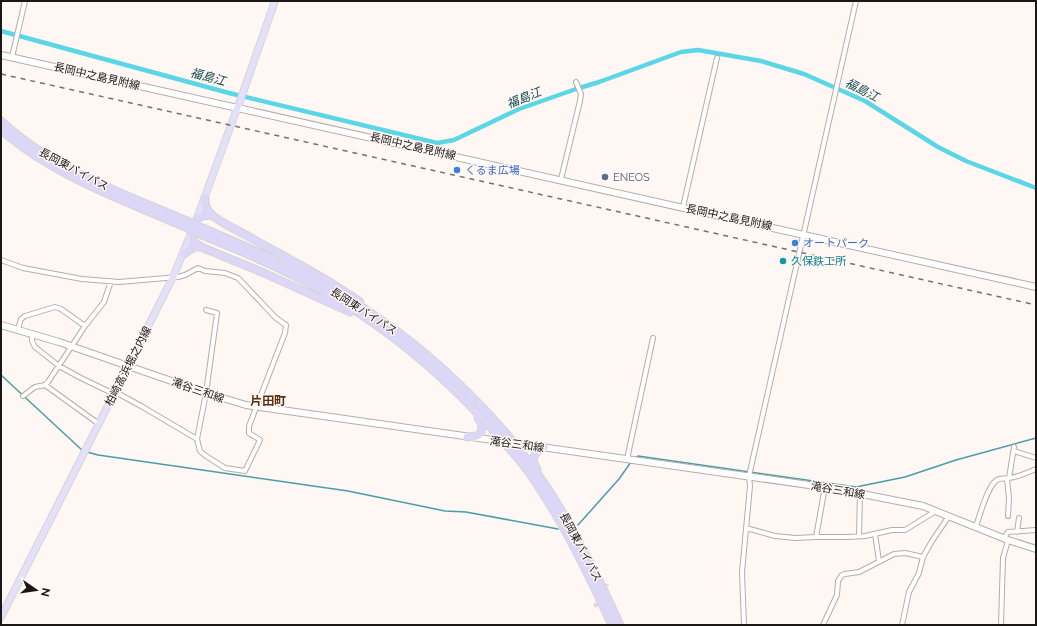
<svg xmlns="http://www.w3.org/2000/svg" width="1037" height="626" viewBox="0 0 1037 626" font-family="Raleway,'Noto Sans JP',sans-serif">
  <style>
    .lines { fill: none; stroke-linecap: round; stroke-linejoin: round }
    .stream { stroke: #489da8; stroke-width: 1.5 }
    .canal { stroke: #5bd6e6; stroke-width: 4.5 }
    .minor-tunnel { stroke: #ddd5d3; stroke-width: 4; stroke-dasharray: 4 2; stroke-linecap: butt }
    .minor-casing { stroke: #b6ada9; stroke-width: 6 }
    .secondary-casing { stroke: #b6ada9; stroke-width: 8 }
    .primary-casing { stroke: #d6d5d5; stroke-width: 8 }
    .trunk-casing { stroke: #d6d5d5; stroke-width: 9 }
    .minor { stroke: #fff; stroke-width: 4 }
    .secondary { stroke: #fff; stroke-width: 6 }
    .primary { stroke: #e5e0f9; stroke-width: 6 }
    .trunk { stroke: #dcd6f7; stroke-width: 7 }
    .rail { stroke: #75706e; stroke-width: 1.5; stroke-dasharray: 5 5; stroke-linecap: butt }
    .trunk-bridge-casing { stroke: #d6d5d5; stroke-width: 9; stroke-linecap: butt }
    .trunk-bridge { stroke: #dcd6f7; stroke-width: 7 }
    .shop-dot { fill: #3f7fe0; stroke: #fff7f4; stroke-width: 1.5 }
    .service-dot { fill: #5c6f8a; stroke: #fff7f4; stroke-width: 1.5 }
    .culture-dot { fill: #0f9aa8; stroke: #fff7f4; stroke-width: 1.5 }
    .labels { text-anchor: middle; stroke-width: 3; stroke-linejoin: round; paint-order: stroke }
    .street-label { font-size: 11px; fill: #1a1716; stroke: #fff7f4 }
    .shop-label { font-size: 11px; fill: #366cbe; stroke: #fff7f4; text-anchor: start }
    .service-label { font-size: 11px; fill: #4e5e75; stroke: #fff7f4; text-anchor: start }
    .culture-label { font-size: 11px; fill: #0d838f; stroke: #fff7f4; text-anchor: start }
    .water-label { font-size: 12px; font-style: italic; fill: #0f474e; stroke: #fff7f4 }
    .neighbourhood-label { font-size: 12px; font-weight: bold; fill: #5d2f10; stroke: #fff7f4 }
  </style>
  <rect width="100%" height="100%" fill="#fff7f4"/>
  <g class="lines">
    <path class="stream" d="M1,375L83,451
      M87,452L98,455L348,491L445,511L466,512L558,529
      M635,458L638,456L856,487L905,477L956,460L1036,438
      M578,525L619,479L631,462"/>
    <path class="canal" d="M1,31L229,93L437,143L454,140L519,109L576,89L599,82L681,52L698,50L761,61L804,74L865,101L938,147L966,161L1036,188"/>
    <path class="minor-tunnel" d="M604,591L607,584
      M595,607L599,598"/>
    <g class="minor-casing">
      <path id="minor" d="M12,57L25,1
        M561,179L580,101L581,94L576,82
        M683,207L717,58
        M1,260L23,268L82,279L119,282L178,277L185,275L198,268L205,271L225,273L238,278L276,318L286,325L285,333L249,426V433L260,440L245,471L225,468L206,456L200,451L197,439L206,393L217,313L206,310
        M18,329L21,319L25,316L55,307L61,309L85,326
        M32,334V341L35,347L59,366L81,378L110,392L119,394L141,406L197,439
        M45,385L99,424
        M23,396L35,387L45,385L48,382L85,326L104,302L111,281
        M1014,451L1036,458
        M627,459L653,338
        M1009,478L1014,447
        M1007,479L1009,498L1008,516
        M976,526C980,516 988,482 999,479C1002,478 1006,479 1009,478C1018,477 1027,473 1036,469
        M746,528L775,536L795,538L816,537H848L865,536L892,530H905L936,511
        M1017,532L1019,518
        M875,534L879,561
        M859,536L860,494
        M816,537L825,487
        M1004,538L1008,532L1036,530
        M744,625L742,572L750,486L749,476L856,1
        M823,625L837,595L838,581L842,575L845,574L859,572L894,554L905,553L923,557
        M902,625L909,592L919,573L923,557L932,541L949,516
        M1001,625L1003,558L1008,540"/>
    </g>
    <g class="secondary-casing">
      <path id="secondary" d="M1,55L1036,287
        M1,325L59,342L206,393L246,405L837,489L923,506L1008,540L1036,549"/>
    </g>
    <g class="primary-casing">
      <path id="primary" d="M196,221L235,114L240,101L275,1
        M1,617L173,277L192,231"/>
    </g>
    <g class="trunk-casing">
      <path id="trunk" d="M1,121C54,170 122,193 187,221
        M1,130C54,176 121,199 185,227
        M205,198C205,204 206,210 211,214C218,221 236,230 246,235C284,257 324,276 360,302
        M197,219L202,216L212,215
        M205,229C261,253 317,278 368,311C434,354 502,420 546,486C575,530 598,577 620,625
        M192,233L194,242L201,247L264,273L350,312
        M202,235C239,250 277,266 312,285C377,320 433,365 483,419C499,437 516,454 530,474C563,521 588,573 612,625
        M184,254L194,247H201
        M467,437L477,436L481,433L482,424L478,418
        M537,469C530,459 534,453 544,447"/>
    </g>
    <use href="#minor" class="minor"/>
    <use href="#secondary" class="secondary"/>
    <use href="#primary" class="primary"/>
    <use href="#trunk" class="trunk"/>
    <path class="rail" d="M1,74L1036,305"/>
    <g class="trunk-bridge-casing">
      <path id="trunk-bridge" d="M187,221L205,229
        M185,227L202,235"/>
    </g>
    <use href="#trunk-bridge" class="trunk-bridge"/>
  </g>
  <g class="shop-dot">
    <circle cx="457" cy="170" r="4"/>
    <circle cx="795" cy="243" r="4"/>
  </g>
  <circle class="service-dot" cx="605" cy="177" r="4"/>
  <circle class="culture-dot" cx="783" cy="261" r="4"/>
  <g class="labels">
    <g class="street-label">
      <text transform="translate(97 76) rotate(13)" y="4">長岡中之島見附線</text>
      <text transform="translate(413 146) rotate(13)" y="4">長岡中之島見附線</text>
      <text transform="translate(74 169) rotate(28)" y="4">長岡東バイパス</text>
      <text transform="translate(729 217) rotate(12)" y="4">長岡中之島見附線</text>
      <text transform="translate(364 311) rotate(33)" y="4">長岡東バイパス</text>
      <text transform="translate(128 366) rotate(-63)" y="4">柏崎高浜堀之内線</text>
      <text transform="translate(198 390) rotate(19)" y="4">滝谷三和線</text>
      <text transform="translate(517 444) rotate(8)" y="4">滝谷三和線</text>
      <text transform="translate(838 490) rotate(10)" y="4">滝谷三和線</text>
      <text transform="translate(581 547) rotate(62)" y="4">長岡東バイパス</text>
    </g>
    <g class="shop-label">
      <text x="465" y="174">くるま広場</text>
      <text x="803" y="247">オートパーク</text>
    </g>
    <g class="service-label">
      <text x="613" y="181">ENEOS</text>
    </g>
    <g class="culture-label">
      <text x="791" y="265">久保鉄工所</text>
    </g>
    <g class="water-label">
      <text transform="translate(208 77) rotate(15)" y="4">福島江</text>
      <text transform="translate(862 90) rotate(27)" y="4">福島江</text>
      <text transform="translate(524 98) rotate(-22)" y="4">福島江</text>
    </g>
    <g class="neighbourhood-label">
      <text x="268" y="405">片田町</text>
    </g>
  </g>
  <rect width="1037" height="626" fill="none" stroke="#1a1716" stroke-width="4"/>
  <g transform="translate(36 590) rotate(103)" stroke="#fff7f4" stroke-width="3" paint-order="stroke">
  <path d="M0-3L7 15L0 10L-7 15Z" fill="#1a1716"/>
  <text y="-6" font-size="11" font-weight="bold" text-anchor="middle" fill="#1a1716">N</text>
  </g>
</svg>
